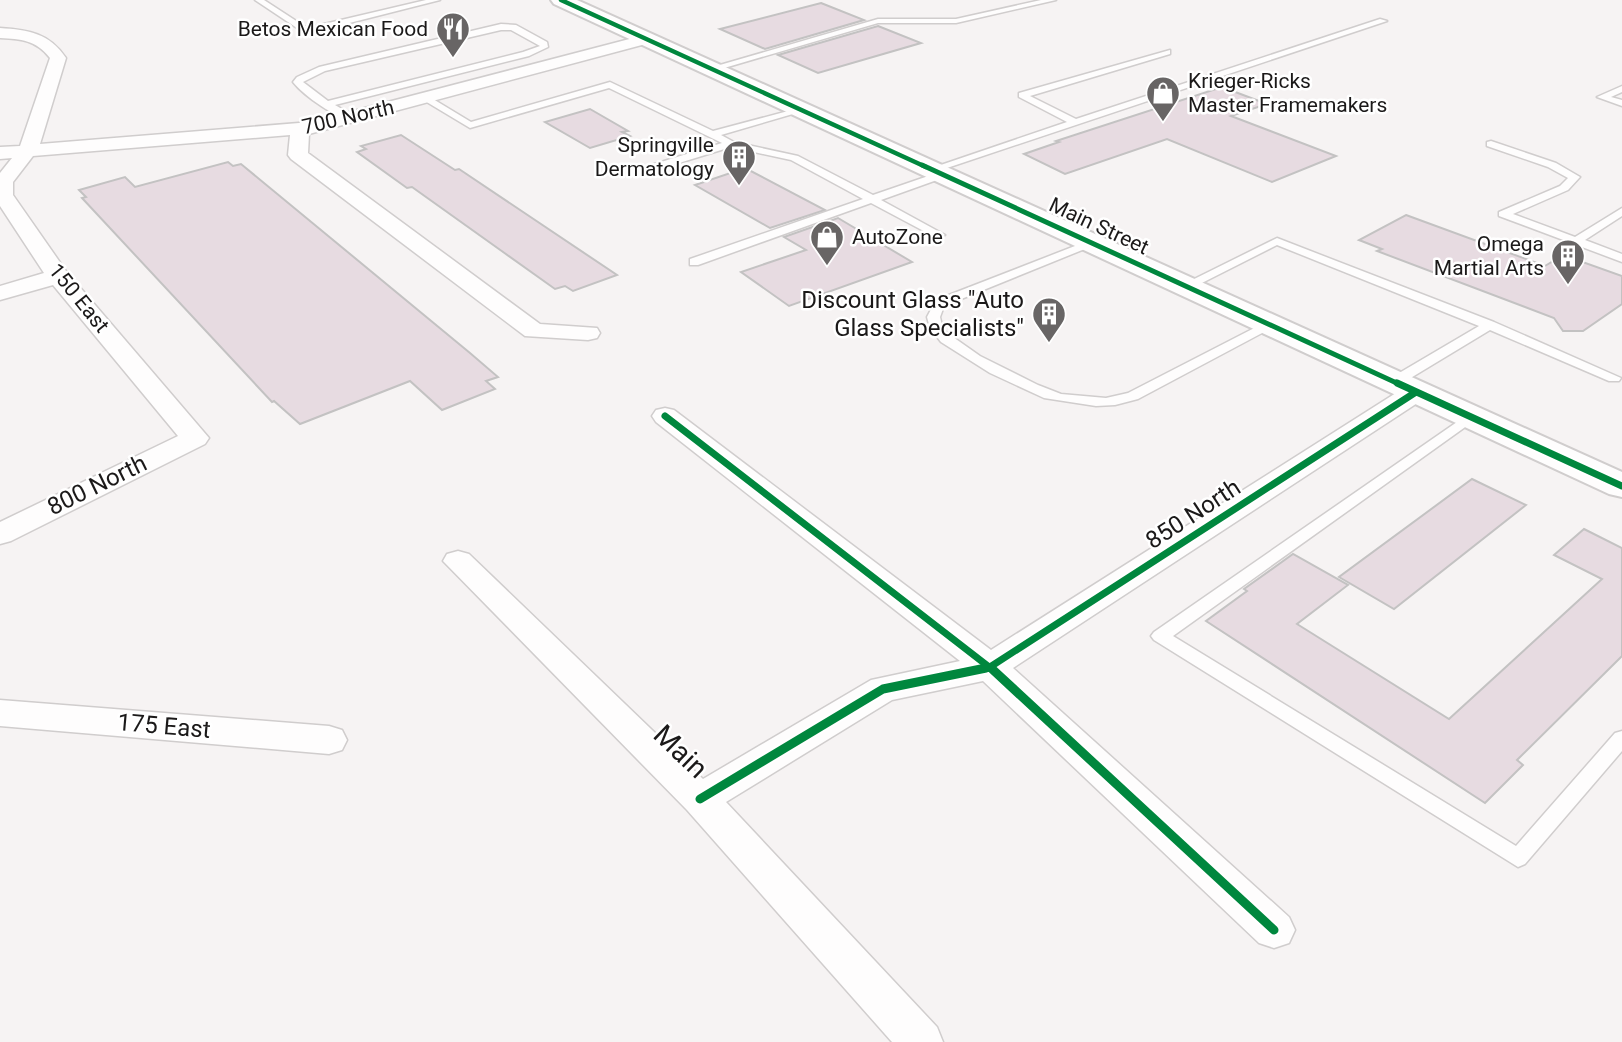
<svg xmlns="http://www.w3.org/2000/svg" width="1622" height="1042" viewBox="0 0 1622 1042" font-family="Roboto,sans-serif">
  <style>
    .building { fill: #e7dbe1; stroke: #c3c2c2; stroke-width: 2 }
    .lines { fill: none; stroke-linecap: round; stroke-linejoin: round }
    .service-casing { stroke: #d0cdcd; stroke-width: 3 }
    .minor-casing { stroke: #d0cdcd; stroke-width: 3 }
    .primary-casing { stroke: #d0cdcd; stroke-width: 4 }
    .service { fill: #fefdfd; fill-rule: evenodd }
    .minor { fill: #fefdfd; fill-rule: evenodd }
    .primary { fill: #fefdfd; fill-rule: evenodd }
    .cycleway-far3-casing { stroke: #fff; stroke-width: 7 }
    .cycleway-far2-casing { stroke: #fff; stroke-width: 9 }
    .cycleway-far1-casing { stroke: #fff; stroke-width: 11 }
    .cycleway-casing { stroke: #fff; stroke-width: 13 }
    .cycleway-far3 { stroke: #00873e; stroke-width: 4.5 }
    .cycleway-far2 { stroke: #00873e; stroke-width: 5 }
    .cycleway-far1 { stroke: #00873e; stroke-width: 7 }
    .cycleway { stroke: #00873e; stroke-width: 9 }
    .labels { text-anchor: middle; stroke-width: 5; stroke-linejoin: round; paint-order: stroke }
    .far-poi-label { font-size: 21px; fill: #1b1919; stroke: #fff; text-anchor: end }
    .far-street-label { font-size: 21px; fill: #1b1919; stroke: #fff }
    .poi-label { font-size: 24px; fill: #1b1919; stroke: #fff; text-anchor: end }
    .street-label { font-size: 24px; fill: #1b1919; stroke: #fff }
    .near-street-label { font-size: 28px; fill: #1b1919; stroke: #fff }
  </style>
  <rect width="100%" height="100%" fill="#f6f3f3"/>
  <path class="building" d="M821,3L864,20L765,49L720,29Z
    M878,26L921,43L818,73L778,55Z
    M1222,87L1267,104L1231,116L1336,156L1272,182L1167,139L1065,174L1024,154L1059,142L1056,141Z
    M590,109L628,131L622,132L630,136L590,148L545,122Z
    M401,135L455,170L459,169L617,275L573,291L565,286L555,289L412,187L407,188L357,152L366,149L361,146Z
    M228,162L233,166L241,164L470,353L498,377L486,381L495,389L442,410L410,381L300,424L274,401L272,402L82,198L86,197L79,190L125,177L135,187Z
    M745,168L825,210L770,228L695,185Z
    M1406,215L1545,266L1563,255L1622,276V304L1583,331H1563L1554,318L1377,251L1382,249L1359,240Z
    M838,218L912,262L789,306L741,272L806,250L784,237Z
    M1472,479L1526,505L1394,609L1339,577Z
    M1584,529L1622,548V656L1517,760L1523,765L1485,803L1206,621L1247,591L1244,589L1293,554L1348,585L1297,624L1449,719L1602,579L1554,555Z"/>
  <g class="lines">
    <g class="service-casing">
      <path id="service" d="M255,0H264L307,28L426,0H440L306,34Z
        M1041,0H1056L956,23H878L714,71L706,69L878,19H956Z
        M1380,19L1387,21L938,171L929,169L1067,122L1019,97V93L1170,50V54L1030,96L1076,119Z
        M501,24L516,25L547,42L548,47L529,56L335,105L354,116V120C339,121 303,95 293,82L297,77L319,67ZM501,30H511L540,46L523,52L328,101L303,82L325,71Z
        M610,82L713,131L803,107V111L721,135L734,142L798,156L873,195L940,172H948V176L881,200L945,235L935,237L871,203L698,265H690V259L863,199L791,160L731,147L653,171H645V167L722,143L609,88L470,128L420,98L428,96L471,122Z
        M1622,86V92L1611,97L1622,100V106L1597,97Z
        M1491,141L1556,163L1580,177L1568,190L1513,214L1575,237L1622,208V216L1585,240L1622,254V262L1499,216V212L1560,186L1568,178L1548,167L1487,146V142Z
        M1277,238L1494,322L1621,378L1619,381H1609L1490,330L1399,385H1389L1387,382L1389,379L1479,326L1277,245L1190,289H1182L1180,286Z
        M1093,239L1099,242L1097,244L944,306L940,317L943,330L980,356L1038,385L1061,394L1106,398L1128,393L1266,322H1276L1277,325L1138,399L1115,405L1096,406L1044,398L990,373L941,342L930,328L927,317L936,300Z
        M1470,413L1477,417L1475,420L1173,636L1516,846L1615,733L1622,731V751L1525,864L1518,867L1154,640L1151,636L1154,632Z"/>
    </g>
    <g class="minor-casing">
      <path id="minor" d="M0,28C29,30 49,33 66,58L40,144L311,122L641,36H653L655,39L653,42L309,134L308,153L540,324L597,328L600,333L597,338L588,340L525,336L291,159L288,155L290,135L33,156L13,182V195L66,271L209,438L205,444L11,541L0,544V522L178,436L53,285L0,300V286L44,273L0,206V173L12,158L0,159V147L20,146L50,58C36,40 21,39 0,38Z
        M1416,384L1425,386L1429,392L1425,398L1013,668L1289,917L1295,930L1289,943L1274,948L1259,943L983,681L892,700L726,802L937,1027L943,1042H892L687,810L443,561L447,554L458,551L469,554L703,779L871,680L960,661L656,422L652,416L656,410L665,408L674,410L991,650L1407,386Z
        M0,700L329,726L342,730L347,740L342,750L329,754L0,726Z"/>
    </g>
    <g class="primary-casing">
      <path id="primary" d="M551,0H577L1622,472V497L1609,494L554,4Z"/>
    </g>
    <use href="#service" class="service"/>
    <use href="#minor" class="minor"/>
    <use href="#primary" class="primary"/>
    <g class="cycleway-far3-casing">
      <path id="cycleway-far3" d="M561,0L926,167"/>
    </g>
    <g class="cycleway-far2-casing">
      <path id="cycleway-far2" d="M922,165L1401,385"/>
    </g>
    <g class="cycleway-far1-casing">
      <path id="cycleway-far1" d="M1397,383L1622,486
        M665,416L993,670
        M977,670L990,667L1416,392"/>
    </g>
    <g class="cycleway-casing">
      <path id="cycleway" d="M991,668L1274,930
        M700,799L883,689L986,668"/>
    </g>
    <use href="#cycleway-far3" class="cycleway-far3"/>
    <use href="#cycleway-far2" class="cycleway-far2"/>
    <use href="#cycleway-far1" class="cycleway-far1"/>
    <use href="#cycleway" class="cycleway"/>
  </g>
  <defs>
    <g id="restaurant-pin" transform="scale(1.75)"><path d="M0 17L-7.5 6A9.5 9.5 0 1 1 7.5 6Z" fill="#686565" stroke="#fff"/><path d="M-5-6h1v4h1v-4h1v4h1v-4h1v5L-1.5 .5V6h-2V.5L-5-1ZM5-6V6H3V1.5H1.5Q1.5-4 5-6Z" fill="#fff"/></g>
    <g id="shop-pin" transform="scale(1.75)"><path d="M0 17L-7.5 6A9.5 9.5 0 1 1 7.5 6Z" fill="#686565" stroke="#fff"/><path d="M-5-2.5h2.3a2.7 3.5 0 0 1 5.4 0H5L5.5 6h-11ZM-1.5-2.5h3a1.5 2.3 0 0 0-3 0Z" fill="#fff"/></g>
    <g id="building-pin" transform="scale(1.75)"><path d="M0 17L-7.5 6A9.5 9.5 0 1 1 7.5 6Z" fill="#686565" stroke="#fff"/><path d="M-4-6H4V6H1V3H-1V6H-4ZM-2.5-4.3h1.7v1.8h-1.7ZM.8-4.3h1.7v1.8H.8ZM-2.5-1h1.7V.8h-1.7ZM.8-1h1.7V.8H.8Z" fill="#fff"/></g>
  </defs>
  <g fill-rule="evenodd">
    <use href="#restaurant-pin" x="453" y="29"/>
    <use href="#shop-pin" x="1163" y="93"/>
    <use href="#building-pin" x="739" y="157"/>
    <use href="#shop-pin" x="827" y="237"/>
    <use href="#building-pin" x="1568" y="256"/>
    <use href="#building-pin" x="1049" y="314"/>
  </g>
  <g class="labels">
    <g class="far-poi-label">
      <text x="428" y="36">Betos Mexican Food</text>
      <text x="1188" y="88" text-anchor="start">Krieger-Ricks<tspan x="1188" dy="24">Master Framemakers</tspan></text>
      <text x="714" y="152">Springville<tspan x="714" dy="24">Dermatology</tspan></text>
      <text x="852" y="244" text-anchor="start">AutoZone</text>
      <text x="1544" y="251">Omega<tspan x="1544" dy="24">Martial Arts</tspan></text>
    </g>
    <g class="far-street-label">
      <text transform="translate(348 117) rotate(-13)" y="7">700 North</text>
      <text transform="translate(1099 226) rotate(25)" y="7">Main Street</text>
      <text transform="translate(79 298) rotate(51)" y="7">150 East</text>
    </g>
    <g class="poi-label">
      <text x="1024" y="308">Discount Glass "Auto<tspan x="1024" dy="28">Glass Specialists"</tspan></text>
    </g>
    <g class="street-label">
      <text transform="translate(97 485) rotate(-26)" y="8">800 North</text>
      <text transform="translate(1193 514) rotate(-33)" y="8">850 North</text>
      <text transform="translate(164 726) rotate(5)" y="8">175 East</text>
    </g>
    <g class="near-street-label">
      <text transform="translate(681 751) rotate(44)" y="10">Main</text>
    </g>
  </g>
</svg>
